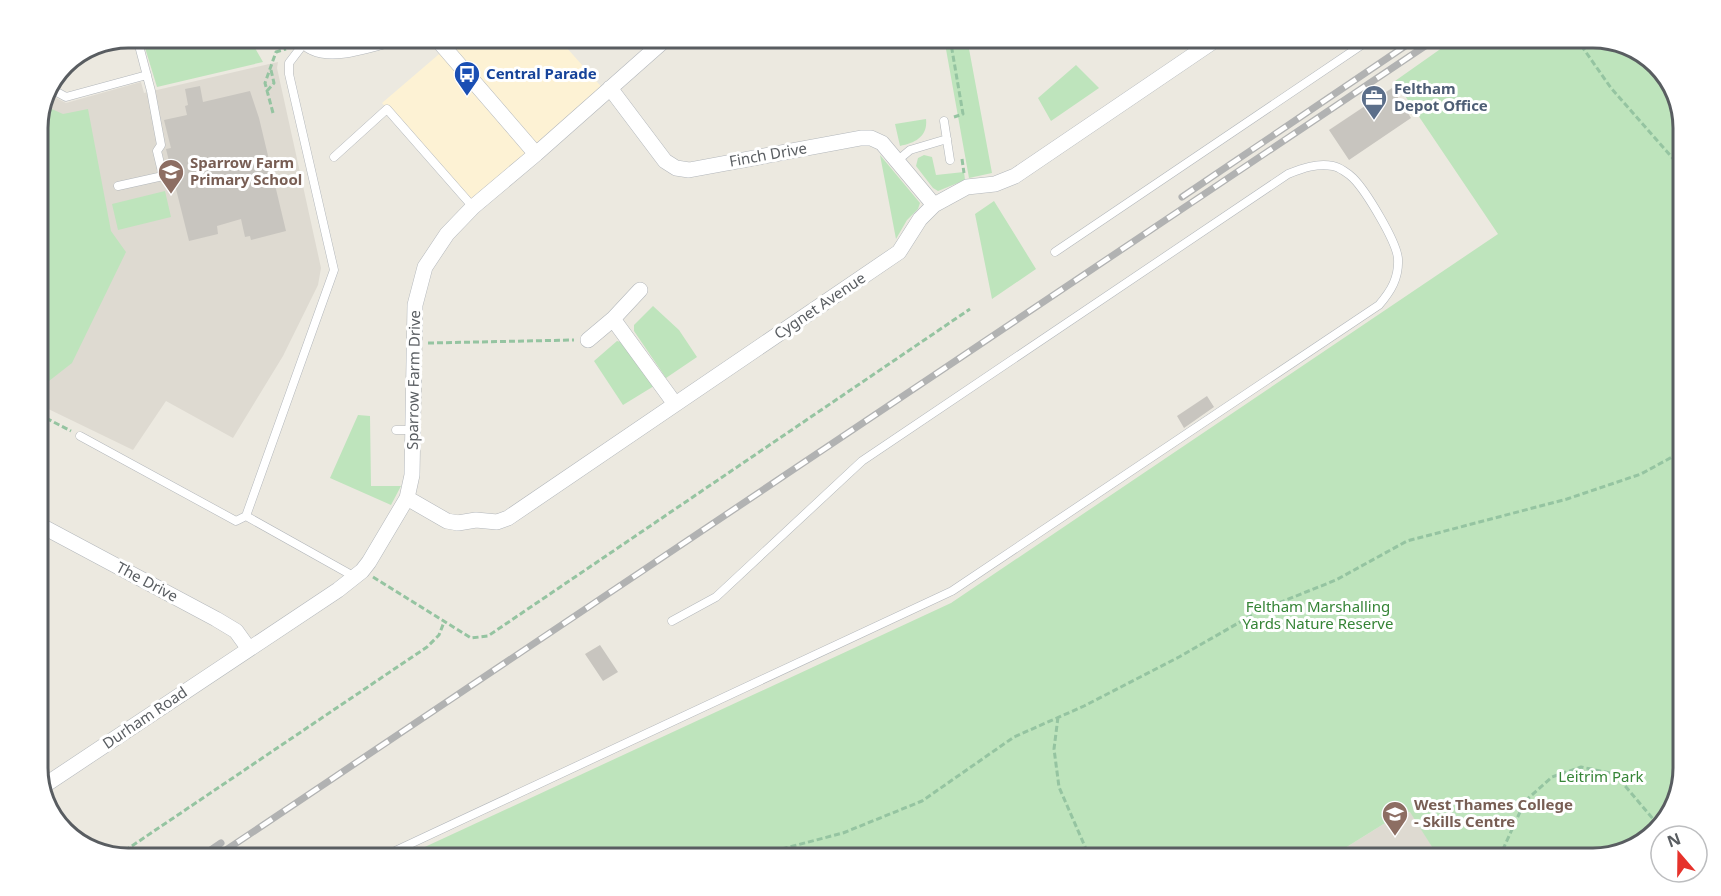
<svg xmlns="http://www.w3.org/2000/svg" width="1721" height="896" viewBox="0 0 1721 896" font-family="'Noto Sans',sans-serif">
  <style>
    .commercial { fill: #fdf2d4 }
    .education { fill: #dedad1 }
    .green { fill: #bee4bc }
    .building { fill: #c8c5bf }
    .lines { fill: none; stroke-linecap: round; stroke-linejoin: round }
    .service-casing { stroke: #b3b7bb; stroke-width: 9 }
    .minor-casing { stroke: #b3b7bb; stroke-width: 16 }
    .path { stroke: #95c4a1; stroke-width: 3; stroke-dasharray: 6 3; stroke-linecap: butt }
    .service { stroke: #fff; stroke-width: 8 }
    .minor { stroke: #fff; stroke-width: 15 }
    .rail-casing { stroke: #b1b2b2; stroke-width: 7 }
    .rail { stroke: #fff; stroke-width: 4.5; stroke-dasharray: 14; stroke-linecap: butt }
    .labels { text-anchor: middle; stroke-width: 6; stroke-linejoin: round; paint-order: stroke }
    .transit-label { font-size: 15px; font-weight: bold; fill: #164399; stroke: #fff; text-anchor: start }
    .service-label { font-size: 15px; font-weight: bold; fill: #4e5e75; stroke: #fff; text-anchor: start }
    .street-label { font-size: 15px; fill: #595d61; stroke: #fff }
    .education-label { font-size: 15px; font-weight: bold; fill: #785e54; stroke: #fff; text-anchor: start }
    .park-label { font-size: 15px; fill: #358436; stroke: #fff }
    .rim { fill: none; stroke: #595d61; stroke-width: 3 }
  </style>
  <rect width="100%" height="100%" fill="#ece9e0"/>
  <path class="commercial" d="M436,38H558L606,92L473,207L382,103L445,49Z"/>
  <path class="education" d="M278,62L277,68L321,268L318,285L283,356L233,438L166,401L133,450L38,404V122L50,95L66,103L141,82L144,93Z
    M1411,812L1439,858H1329L1398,815Z"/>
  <path class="green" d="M142,38H253L251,41L263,62L157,87Z
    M944,38H967L992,173L969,178Z
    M1456,38H1593L1633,47L1668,78L1683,122V768L1674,808L1643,843L1593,858H1439L1410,812L1398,815L1329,858H401L951,603L1498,234L1395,81Z
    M1076,65L1099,88L1051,121L1038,98Z
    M45,106L63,114L88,109L111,231L126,252L72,363L49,381L38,377V122Z
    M926,119C928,136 916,143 900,146L895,124Z
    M880,155L920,203L918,209L907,220L896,239Z
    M924,155L932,157L936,175L964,172L965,180L938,191L933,188L916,166L918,158Z
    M165,191L171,217L118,230L112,204Z
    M994,201L1036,269L992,299L975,214Z
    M653,306L679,330L697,357L666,378L634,331V325Z
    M617,341L624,343L654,386L623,405L594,361Z
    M358,415L370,416L371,486H401L391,505L330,478Z"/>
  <path class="building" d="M200,86L203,102L250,91L259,118L286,231L251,240L250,236L245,237L241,219L217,226L218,234L189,241L166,149L171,148L164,120L187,115L185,106L188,105L185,89Z
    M1392,88L1411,118L1349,160L1329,130Z
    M1207,396L1214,407L1184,428L1177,416Z
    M600,645L618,672L603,681L585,654Z"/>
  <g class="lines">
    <g class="service-casing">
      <path id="service" d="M305,42L289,63V74L334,270L246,516L355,577
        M53,90L66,97L147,75
        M944,121L950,160
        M334,157L387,109L473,207
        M897,161L910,150L947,139
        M118,186L163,176L157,151L161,145L151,91L137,38
        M1055,252L1372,38
        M396,430H412
        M80,436L236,521L246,516
        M380,858L952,591L1379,305C1391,291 1399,278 1398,259C1397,242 1366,191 1353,178C1349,174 1339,167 1333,166C1317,163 1303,168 1288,174L862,461L716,597L672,621"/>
    </g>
    <g class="minor-casing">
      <path id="minor" d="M302,38C320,64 369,44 394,38
        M436,38L536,154
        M610,88L665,161L676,168L689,170L861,138H871L882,143L934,205
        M640,290L613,319L675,404
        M588,340L613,319
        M407,498L447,521L458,523L476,520L497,522L508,518L899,252L920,219L934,205L967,187L995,184L1015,176L1211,43L1214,38
        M38,524L216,619L236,631L249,649
        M42,787L338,590L362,571L369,562L407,498L412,475L415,305L425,267L447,234L473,207L536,154L667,38"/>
    </g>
    <path class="path" d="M256,38L289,47
      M950,38L963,114L954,117
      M1576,38L1611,88L1683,170
      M267,91L274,83L271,70
      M273,113L265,83L276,52L286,49
      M962,159L964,173
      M1676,255L1683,260
      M428,343L574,340
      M38,414L71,431
      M373,577L471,638L488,636L970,309
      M38,640L46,648L45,652L38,658
      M1058,717L1054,749L1059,787L1090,858
      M117,856L427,647L439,635L444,622
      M747,858L843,833L922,801L1014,737L1084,706L1179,657L1261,610L1336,580L1407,541L1567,499L1641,474L1683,451
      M1499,858L1525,801L1552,777L1581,767L1615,774L1659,826"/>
    <use href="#service" class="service"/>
    <use href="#minor" class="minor"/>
    <g class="rail-casing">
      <path id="rail" d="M1182,197L1417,38
        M199,858L221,843
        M214,858L1437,38"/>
    </g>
    <use href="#rail" class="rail"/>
  </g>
  <defs>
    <g id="bus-pin" transform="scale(1.35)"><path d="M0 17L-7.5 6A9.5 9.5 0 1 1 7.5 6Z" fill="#1a4fb4" stroke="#fff"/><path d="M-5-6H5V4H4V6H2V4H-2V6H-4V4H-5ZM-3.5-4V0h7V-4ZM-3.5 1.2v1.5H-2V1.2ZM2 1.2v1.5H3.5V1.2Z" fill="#fff"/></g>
    <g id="office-pin" transform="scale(1.35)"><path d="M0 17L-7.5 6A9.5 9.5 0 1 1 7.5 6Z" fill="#5c6f8a" stroke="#fff"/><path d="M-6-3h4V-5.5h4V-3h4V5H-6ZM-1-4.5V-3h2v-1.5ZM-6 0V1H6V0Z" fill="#fff"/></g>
    <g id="school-pin" transform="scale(1.35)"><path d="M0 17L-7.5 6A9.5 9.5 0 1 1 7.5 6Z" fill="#8d6e63" stroke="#fff"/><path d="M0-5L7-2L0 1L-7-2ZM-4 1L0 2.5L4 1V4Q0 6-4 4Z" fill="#fff"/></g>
    <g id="university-pin" transform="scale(1.35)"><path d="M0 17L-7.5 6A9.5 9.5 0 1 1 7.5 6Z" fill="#8d6e63" stroke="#fff"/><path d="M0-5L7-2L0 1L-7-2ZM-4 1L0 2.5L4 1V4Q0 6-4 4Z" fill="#fff"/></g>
  </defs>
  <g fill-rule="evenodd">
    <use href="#bus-pin" x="467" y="74"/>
    <use href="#office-pin" x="1374" y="98"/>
    <use href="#school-pin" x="171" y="172"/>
    <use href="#university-pin" x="1395" y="814"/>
  </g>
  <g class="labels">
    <g class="transit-label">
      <text x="486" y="79">Central Parade</text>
    </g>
    <g class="service-label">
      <text x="1394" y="94">Feltham<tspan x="1394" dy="17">Depot Office</tspan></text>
    </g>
    <g class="street-label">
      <text transform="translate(768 155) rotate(-10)" y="5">Finch Drive</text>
      <text transform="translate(820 306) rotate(-34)" y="5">Cygnet Avenue</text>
      <text transform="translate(414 380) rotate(-89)" y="5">Sparrow Farm Drive</text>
      <text transform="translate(147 582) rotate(28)" y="5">The Drive</text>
      <text transform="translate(145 718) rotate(-34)" y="5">Durham Road</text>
    </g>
    <g class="education-label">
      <text x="190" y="168">Sparrow Farm<tspan x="190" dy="17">Primary School</tspan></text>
      <text x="1414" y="810">West Thames College<tspan x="1414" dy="17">- Skills Centre</tspan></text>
    </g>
    <g class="park-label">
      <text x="1318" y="612">Feltham Marshalling<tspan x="1318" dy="17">Yards Nature Reserve</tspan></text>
      <text x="1601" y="782">Leitrim Park</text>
    </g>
  </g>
  <path d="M0 0H1721V896H0ZM128 48H1593A80 80 0 0 1 1673 128V768A80 80 0 0 1 1593 848H128A80 80 0 0 1 48 768V128A80 80 0 0 1 128 48Z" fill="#fff" fill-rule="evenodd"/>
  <path class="rim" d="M128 48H1593A80 80 0 0 1 1673 128V768A80 80 0 0 1 1593 848H128A80 80 0 0 1 48 768V128A80 80 0 0 1 128 48Z"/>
  <g transform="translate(1679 854) rotate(340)"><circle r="28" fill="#ffffff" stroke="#bdbec0" stroke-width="1.5"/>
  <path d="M0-4.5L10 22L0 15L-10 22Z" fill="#e6322b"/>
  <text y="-9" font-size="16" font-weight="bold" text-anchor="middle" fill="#595d61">N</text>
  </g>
</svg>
